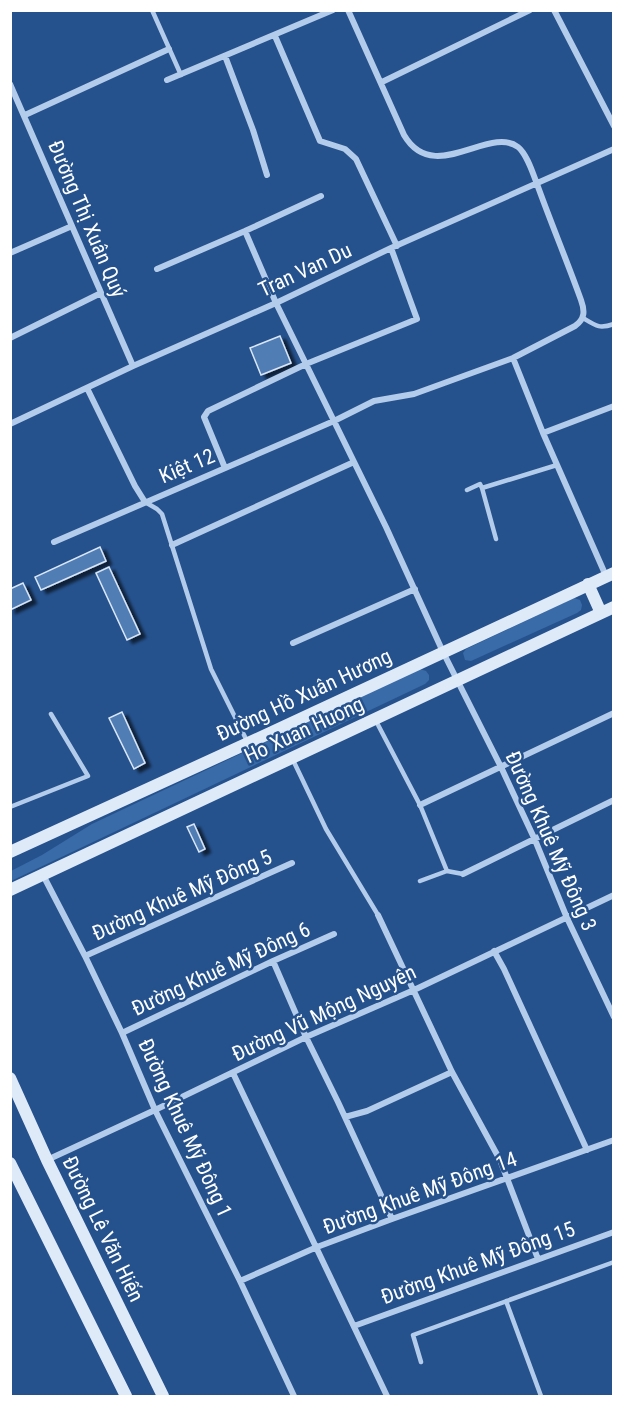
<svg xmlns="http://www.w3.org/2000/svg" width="624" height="1407" viewBox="0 0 624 1407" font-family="'Roboto Condensed',sans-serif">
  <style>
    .green { fill: #396ba9 }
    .building { fill: #517db5; stroke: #d9e7f8; stroke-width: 1.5; filter: url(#shadow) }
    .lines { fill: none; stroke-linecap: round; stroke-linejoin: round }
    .service { stroke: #b4cceb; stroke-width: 4.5 }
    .minor { stroke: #b4cceb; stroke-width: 6 }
    .secondary { stroke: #dfeaf9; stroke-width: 12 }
    .labels { text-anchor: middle; stroke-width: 5; stroke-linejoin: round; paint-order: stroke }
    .street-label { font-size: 21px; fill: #fff; stroke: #25528d }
  </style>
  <defs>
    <filter id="shadow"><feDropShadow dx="5.5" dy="3.5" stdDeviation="1.5" flood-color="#0009"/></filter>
  </defs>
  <rect width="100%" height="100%" fill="#25528d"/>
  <path class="green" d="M574,598L580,600L582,605L581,610L577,613L471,661L465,660L463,653L466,649Z
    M420,669L426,671L429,675V680L425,684L11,881V871L42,855L92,824Z"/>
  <path class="building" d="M280,336L291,363L261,375L250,348Z
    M100,547L106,561L41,590L35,577Z
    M109,567L140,634L127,640L96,573Z
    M23,583L31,600L10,610V589Z
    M122,712L145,763L134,769L109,718Z
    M194,824L205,849L199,852L187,827Z"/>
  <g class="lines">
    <path class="service" d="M152,10L181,75
      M583,318C596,326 599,329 614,324
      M467,490L480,484L482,488
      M145,502L157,509L162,514L211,669L247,741
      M496,539L482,488L557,465
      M376,721L420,805L447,871L463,874
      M293,760L326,829L378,915
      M10,807L88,776L51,714
      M420,881L447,871
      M506,1301L541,1396
      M421,1362L413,1335L614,1262"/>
    <path class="minor" d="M554,10L614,126
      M275,36L320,141L345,149L356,159L397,246
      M225,56L253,130L267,175
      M167,80L333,10
      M382,82L530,10
      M10,84L133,366
      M25,115L169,49
      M245,231L276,303L386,527L443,652L501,767L535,840L567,918L614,1017
      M10,253L72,226
      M157,269L245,231L321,196
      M10,338L101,293
      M513,358L543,433L606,576
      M87,388L135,486L145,502
      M10,424L133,366L276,303L391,248L614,149
      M543,433L614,406
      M225,468L204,417L208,411L306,364L417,319L391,248
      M54,542L334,421L374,401L414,394L513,358L575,326C585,319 585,311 581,300C567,261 551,223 537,184C533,174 527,154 518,147C489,125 434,186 404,135L348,10
      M172,545L354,462
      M293,643L415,589
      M420,805L614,713
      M463,874L614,800
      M43,875L85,956L122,1033L155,1110L240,1281L294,1396
      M378,915L452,1072L500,1160L538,1259
      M494,951L504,969L587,1150
      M85,956L292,863
      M273,961L306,1037L338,1102L392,1219
      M122,1033L273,961L334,934
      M233,1073L387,1396
      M345,1117L367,1111L452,1072
      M47,1160L155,1110L306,1037L414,990L614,895
      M240,1281L317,1247L392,1219L614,1140
      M354,1326L614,1232"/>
    <path class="secondary" d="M588,584L601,613
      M10,852L270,733L614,573
      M10,890L614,607
      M10,1078L47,1160L163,1396
      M10,1163L126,1396"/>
  </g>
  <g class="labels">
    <g class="street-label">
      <text transform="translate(87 219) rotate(67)" y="7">Đường Thị Xuân Quý</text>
      <text transform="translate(305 270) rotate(-25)" y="7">Tran Van Du</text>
      <text transform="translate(187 466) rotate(-23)" y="7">Kiệt 12</text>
      <text transform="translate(304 695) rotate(-25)" y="7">Đường Hồ Xuân Hương</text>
      <text transform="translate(304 730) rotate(-25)" y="7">Ho Xuan Huong</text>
      <text transform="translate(551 841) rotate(66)" y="7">Đường Khuê Mỹ Đông 3</text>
      <text transform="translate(182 895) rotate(-24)" y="7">Đường Khuê Mỹ Đông 5</text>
      <text transform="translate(221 969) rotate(-25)" y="7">Đường Khuê Mỹ Đông 6</text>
      <text transform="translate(324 1013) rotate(-25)" y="7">Đường Vũ Mộng Nguyên</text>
      <text transform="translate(185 1128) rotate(65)" y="7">Đường Khuê Mỹ Đông 1</text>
      <text transform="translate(420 1193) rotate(-20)" y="7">Đường Khuê Mỹ Đông 14</text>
      <text transform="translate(103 1229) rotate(64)" y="7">Đường Lê Văn Hiến</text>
      <text transform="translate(478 1263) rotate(-20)" y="7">Đường Khuê Mỹ Đông 15</text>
    </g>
  </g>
  <rect width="624" height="1407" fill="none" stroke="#ffffff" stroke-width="24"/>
</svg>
